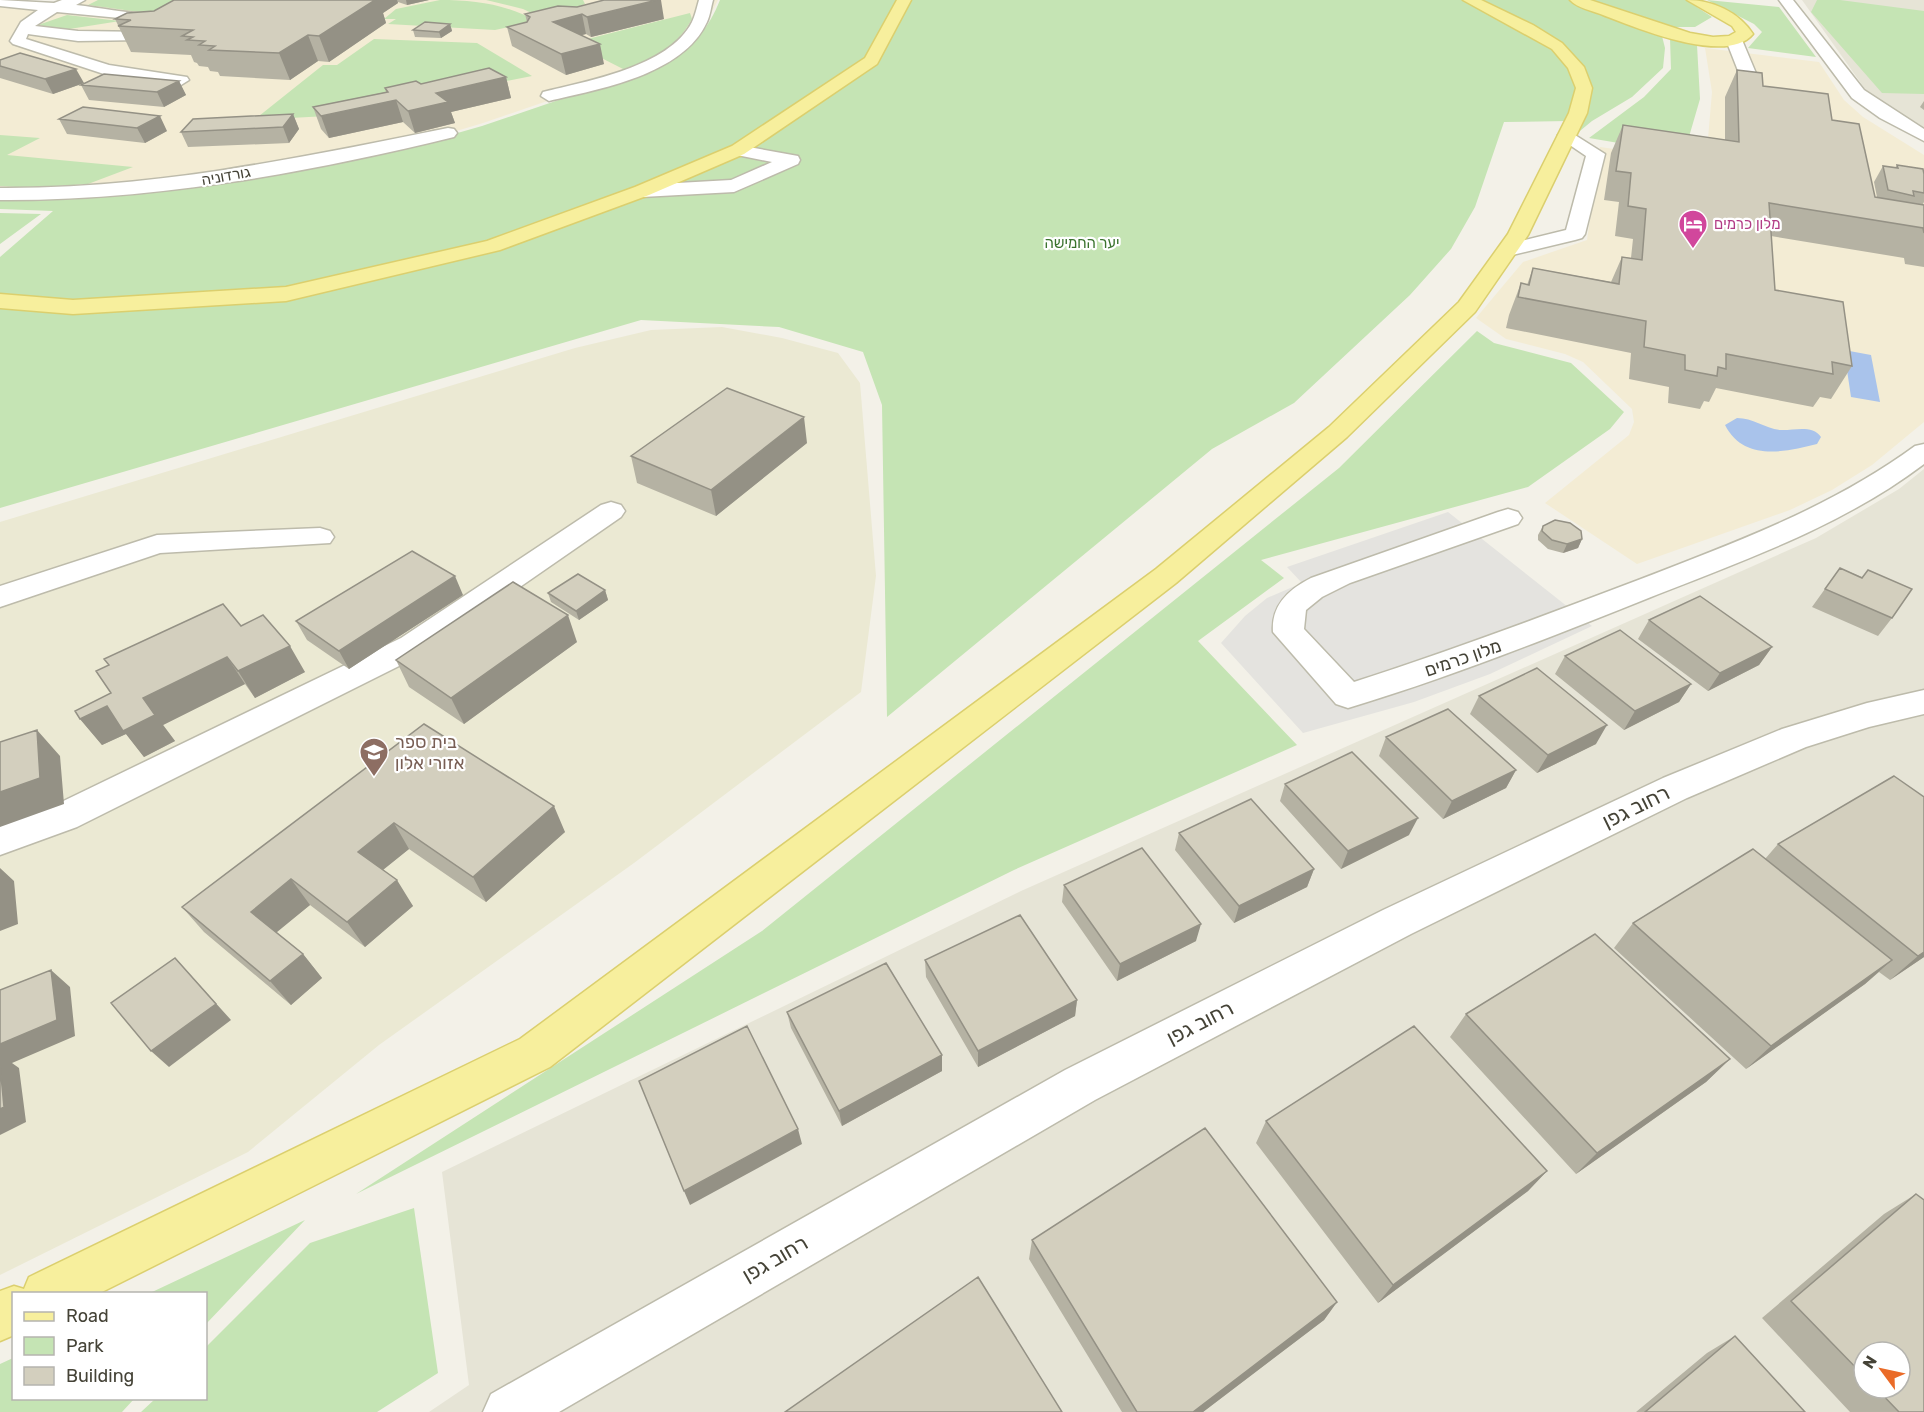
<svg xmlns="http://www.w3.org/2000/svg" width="1924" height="1412" viewBox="0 0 1924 1412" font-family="Rubik,'Noto Sans Hebrew',sans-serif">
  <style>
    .residential { fill: #e6e4d6; fill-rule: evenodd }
    .commercial { fill: #f3ecd4 }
    .education { fill: #ebe9d3 }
    .green { fill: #c5e4b4 }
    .parking { fill: #e4e3df }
    .water { fill: #a9c3eb }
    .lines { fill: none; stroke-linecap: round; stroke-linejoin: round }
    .minor-casing { stroke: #bdbbab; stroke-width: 3 }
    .major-casing { stroke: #dbcf6e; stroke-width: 3 }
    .minor { fill: #fff; fill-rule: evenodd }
    .major { fill: #f7ef9d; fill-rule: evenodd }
    .wall { fill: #b5b2a3; fill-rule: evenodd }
    .shaded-wall { fill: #949185 }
    .building { fill: #d3cfbe; stroke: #949185; stroke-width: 1.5 }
    .labels { text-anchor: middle; stroke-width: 4.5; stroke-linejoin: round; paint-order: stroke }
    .far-street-label { font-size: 15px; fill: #454337; stroke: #fff }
    .far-hotel-label { font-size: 15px; fill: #b23c85; stroke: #fff; text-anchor: start }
    .far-park-label { font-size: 15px; fill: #3b732f; stroke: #fff }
    .street-label { font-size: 18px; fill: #454337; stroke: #fff }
    .education-label { font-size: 18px; fill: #785e54; stroke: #fff; text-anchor: start }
    .near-street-label { font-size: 21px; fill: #454337; stroke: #fff }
  </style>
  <rect width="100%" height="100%" fill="#f3f1e8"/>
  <path class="residential" d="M1802,0H1924V128L1870,96Z
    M1924,469V1412H429L469,1385L442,1172L1021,891L1816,538L1899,489ZM1864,1352H1900V1388H1864Z"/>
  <path class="commercial" d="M0,0L55,2L66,0H718L697,41L664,61L483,123L403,147L258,174L0,195Z
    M1705,48L1819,62L1844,100L1863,117L1924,155V422L1872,465L1832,490L1790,510L1637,564L1545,503L1629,435L1634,422L1632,409L1583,362L1565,354L1506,339L1476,318L1523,262L1587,240L1600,147L1706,162L1712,92Z"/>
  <path class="education" d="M722,327L782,338L838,353L860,383L876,576L861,692L634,863L379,1045L248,1152L0,1275V522L575,348L651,330Z"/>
  <path class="green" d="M98,0H216L154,14L88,5Z
    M440,0C474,0 506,4 536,21L495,30L388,24L396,19H384L396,9Z
    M486,0H583L585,4L544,19L523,9Z
    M720,0H1686L1712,17L1695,27H1665L1661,32L1665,48L1663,68L1632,97L1592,121L1569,140L1568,121L1504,122L1475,207L1451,249L1410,295L1294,403L1212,449L887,717L882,405L863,352L779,327L641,320L0,508V257L53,211L0,209V200L79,199L137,193L405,148L482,126L670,62C694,44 709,28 720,0Z
    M1707,0L1779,7L1816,57L1748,48L1762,32L1754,24Z
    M1817,0H1840L1924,11V94L1882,93L1811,12Z
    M690,13L692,19C675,49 656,57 625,70L572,43Z
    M67,15L120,21L63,30L38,25Z
    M1670,38L1697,45L1700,99L1684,154L1589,138L1644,97L1671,69Z
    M374,39L477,43L532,76L327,116L254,120L323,65H337Z
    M0,135L40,138L7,155L133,167L88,184L31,188L0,186Z
    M0,213L41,214L0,244Z
    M1477,331L1494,343L1571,363L1624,412L1610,429L1528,487L1261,560L1284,578L1198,641L1297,745L1014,870L356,1194L762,931L1339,468Z
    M414,1208L438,1373L377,1412H141L155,1399L206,1398V1347L310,1243Z
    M305,1220L206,1324V1294L150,1293Z
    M13,1358L14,1398L134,1399L122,1412H0V1364Z"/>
  <path class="parking" d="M1448,512L1592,626L1490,674L1414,702L1303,733L1221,643L1245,616L1267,598L1302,583L1287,567Z"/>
  <path class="water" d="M1844,350L1871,355L1880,402L1851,397Z
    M1737,418C1753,418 1764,428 1780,430C1793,431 1812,424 1821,437L1817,444C1785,452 1744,462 1725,425Z"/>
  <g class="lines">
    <g class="minor-casing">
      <path id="minor" d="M0,0L54,3L62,0H85L76,5C104,8 136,16 164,13C189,11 211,0 236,0L196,17L161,22L57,12L35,26L78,31L147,32L150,35L147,38L142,40L78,41L28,34L26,39L109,65L187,77L189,80L181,85L107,75L13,44L10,41L21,22L38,10L0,6Z
        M699,0H713C711,7 710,16 707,22C683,75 599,89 549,101L541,96L543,92C587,81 669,67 692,22C695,16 697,7 699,0Z
        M1779,0H1793L1864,90L1924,129V141L1880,118L1852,98Z
        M1734,35L1742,40L1771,109L1768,113H1756L1753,109L1726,40Z
        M448,128L454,129L457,133L454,137C307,173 152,201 0,200V188C153,189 299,158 448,128Z
        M1567,130L1605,154L1585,234L1582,238L1575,240L1508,256L1501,254L1498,250L1501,246L1566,230L1586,156L1561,139L1558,135Z
        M738,145L798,156L800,160L798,164L734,192L642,197L632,191L642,185L731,180L772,162L732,154L729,150Z
        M1924,444V464C1842,526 1745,560 1651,597C1551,637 1451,677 1348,708L1336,704L1273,632C1271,605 1289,589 1311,578L1498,512L1508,509L1518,512L1522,518L1518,524L1350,583L1322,597L1306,610L1304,629L1354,682C1448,652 1541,617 1633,582C1731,544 1829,509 1915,446Z
        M611,502L621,505L625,511L621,517L423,654L77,827L0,855V825L51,807L401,638L601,505Z
        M320,528L330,531L334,537L330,543L160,553L0,607V586L157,535Z
        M1924,690V714L1869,727L1806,747L1687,798L1411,934L1095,1100L559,1412H483L491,1394L1065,1070L1383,910L1663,778L1782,729L1867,703Z"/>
    </g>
    <g class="major-casing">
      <path id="major" d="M897,0H911L877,64L744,154L649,195L500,250L286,301L73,314L0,308V294L73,300L286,287L487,241L635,187L732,146L865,58Z
        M1463,0H1481L1533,25L1562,43L1584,67L1592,88L1587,113L1528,235L1475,312L1347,437L1176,583L550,1067L98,1294H14V1335L0,1341V1291L14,1286L24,1289L29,1277L520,1039L1156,569L1329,427L1459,302L1508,234L1569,113L1576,88L1568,68L1552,49Z
        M1570,0H1590L1690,33L1713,37L1729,36L1736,32L1732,26L1687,0C1712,0 1739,12 1753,34C1727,66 1634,27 1603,15C1593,11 1577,8 1570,0Z"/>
    </g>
    <use href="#minor" class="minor"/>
    <use href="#major" class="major"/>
  </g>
  <path class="wall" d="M174,0H429L407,5L398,2V3L383,13L386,23L329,62L318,61L290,80L220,76L218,72L210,71L208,67L199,66L197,63L194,62L191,55L131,52L115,19L154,11Z
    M558,6L664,19L591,37L586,34L582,35L604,64L566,75L512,46L507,27L527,22L525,14Z
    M450,24L452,31L441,38L415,37L413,30Z
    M0,60L84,83L53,94L0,78Z
    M1737,70L1763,86L1832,120L1875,197H1877L1874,182L1883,166L1895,168L1897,165L1924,174V202L1923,204L1924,205V267L1905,264L1904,258L1771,236L1775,290L1852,366L1831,399L1820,397L1813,407L1716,388L1709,402L1704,401L1700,409L1668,403L1669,387L1629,379L1631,353L1506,328L1509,315L1521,283L1527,285L1533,268L1611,282L1622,257L1631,258L1633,239L1615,236L1619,202L1604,200L1611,153L1623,125L1725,140V97Z
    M506,77L511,98L451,112L455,123L415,133L403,122L329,138L321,129L313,107L386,92L385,88L421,84Z
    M179,81L186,95L164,107L89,100L81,85Z
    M1924,101V110L1920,107Z
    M293,114L299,129L289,143L188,147L181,132Z
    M59,119L167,131L145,143L67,134Z
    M807,443L716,516L637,483L631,456Z
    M1543,526L1582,539L1578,548L1563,553L1548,549L1538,540V535Z
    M1840,568L1862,577L1892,618L1878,636L1812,607Z
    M605,590L608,600L579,620L551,602L548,593Z
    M463,595L349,669L307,640L296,621Z
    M1649,620L1772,647L1759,665L1708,691L1638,639Z
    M241,626L305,672L255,698L245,684L163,725L175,741L144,757L126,734L102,745L80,719L111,693Z
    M577,642L464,724L409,687L396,660Z
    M1565,656L1691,684L1679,702L1624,730L1555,674Z
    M1479,696L1596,744L1537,773L1470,714Z
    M424,724L565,832L486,902L409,849L383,870L413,906L365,947L310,905L276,932L303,954L322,978L291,1005L204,932L182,907Z
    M1386,737L1516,770L1506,788L1443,819L1379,756Z
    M1285,784L1409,835L1341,869L1280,801Z
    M1924,797V957L1890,980L1879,972L1865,984L1746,1069L1614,948L1633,923L1765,859L1778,844Z
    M1179,833L1314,869L1307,887L1234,923L1175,850Z
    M1064,885L1196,941L1117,981L1062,902Z
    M925,960L1077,1000L1075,1016L978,1067L926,977Z
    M787,1012L942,1055V1071L842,1126L791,1028Z
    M1466,1014L1730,1059L1706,1082L1576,1174L1450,1037Z
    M1266,1121L1547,1171L1528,1191L1378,1303L1256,1143Z
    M1916,1194L1924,1412H1850L1762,1318L1884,1214ZM1864,1352L1900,1388H1864Z
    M1032,1240L1337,1302L1324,1320L1203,1412H1122L1029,1259Z
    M1735,1336L1805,1412H1636L1707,1353Z"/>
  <path class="shaded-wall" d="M363,0H397L398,3L383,13L386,23L329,62L319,36Z
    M406,0H429L407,5Z
    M657,0H661L664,19L591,37L587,17Z
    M582,14L586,34L558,41L553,22Z
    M450,24L452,31L441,38L439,32Z
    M308,35L318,61L290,80L279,53Z
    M600,44L604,64L566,75L561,54Z
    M76,69L84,83L53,94L45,79Z
    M506,77L511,98L451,112L455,123L415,133L408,111L436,93Z
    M179,81L186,95L164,107L157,92Z
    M396,100L403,122L329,138L321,116Z
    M293,114L299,129L289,143L283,127Z
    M160,116L167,131L145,143L137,128Z
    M804,417L807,443L716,516L711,490Z
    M1582,539L1578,548L1563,553L1567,544Z
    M455,576L463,595L349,669L339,651Z
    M605,590L608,600L579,620L576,611Z
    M568,615L577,642L464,724L451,698Z
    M290,646L305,672L255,698L238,671Z
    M1772,647L1759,665L1708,691L1720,673Z
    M227,657L245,684L163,725L175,741L144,757L126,734L102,745L80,719L107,706L143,698Z
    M1691,684L1679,702L1624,730L1635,711Z
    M1607,725L1596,744L1537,773L1548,755Z
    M37,730L60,756L64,804L0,827V792Z
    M1516,770L1506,788L1443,819L1452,801Z
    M554,806L565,832L486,902L473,877Z
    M1418,818L1409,835L1341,869L1348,851Z
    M394,823L409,849L374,877L358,852Z
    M0,868L14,881L18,924L0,931Z
    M1314,869L1307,887L1234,923L1239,906Z
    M291,879L310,905L271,937L251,912Z
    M397,880L413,906L365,947L347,922Z
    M1201,924L1196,941L1117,981L1120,964Z
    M1924,952V957L1890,980L1918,956Z
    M303,954L322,978L291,1005L270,981Z
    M175,958L231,1020L169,1067L151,1051Z
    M1892,960L1865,984L1746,1069L1771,1046Z
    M51,970L70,987L75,1036L12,1063L19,1068L26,1122L0,1135V1044Z
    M1077,1000L1075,1016L978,1067V1051Z
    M942,1055V1071L842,1126L839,1111Z
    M1730,1059L1706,1082L1576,1174L1597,1153Z
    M798,1129L802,1144L690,1205L684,1191Z
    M1547,1171L1528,1191L1378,1303L1393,1285Z
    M1337,1302L1324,1320L1203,1412H1193Z"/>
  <path class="building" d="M174,0H375L319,36L308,35L279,53L209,50L215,46L199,45L205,41L187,40L193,37L182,36L193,30L118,26L131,20L115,19L127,13L154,11Z
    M604,0H657L587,17L582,14L553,22L600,44L561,54L507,27L527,22L530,17L525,14L558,6L577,7Z
    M425,22L450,24L439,32L413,30Z
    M20,53L76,69L45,79L0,66V60Z
    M489,68L506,77L436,93L448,102L408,111L396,100L321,116L313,107L388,92L385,88L416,81L421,84Z
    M1737,70L1762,73L1763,86L1828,94L1832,120L1859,124L1875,197L1924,205V233L1923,228L1769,203L1775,290L1843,302L1852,366L1832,362L1833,374L1726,354V369L1718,367L1717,376L1685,370V355L1644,347L1646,321L1518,297L1521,283L1529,285L1533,268L1619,284L1622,257L1642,260L1646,209L1628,206L1631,173L1616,171L1623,125L1739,142Z
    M104,74L179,81L157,92L81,85Z
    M83,107L160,116L137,128L59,119Z
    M293,114L283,127L181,132L193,119Z
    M1897,165L1923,169L1924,174V193L1913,191L1914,196L1888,190L1883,166L1898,168Z
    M727,388L804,417L711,490L631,456Z
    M1555,520L1570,523L1581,531L1582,539L1567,544L1552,540L1542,531L1543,526Z
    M412,551L455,576L339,651L296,621Z
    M1840,568L1862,578L1868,570L1912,589L1892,618L1825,589Z
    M578,574L605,590L576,611L548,593Z
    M513,582L568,615L451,698L396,660Z
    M1700,596L1772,647L1720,673L1649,620Z
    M223,604L241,626L263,615L290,646L238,671L227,657L143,698L155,715L123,731L107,706L80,719L75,711L111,693L96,671L109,665L104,659Z
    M1620,630L1691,684L1635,711L1565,656Z
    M1537,668L1607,725L1548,755L1479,696Z
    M1448,709L1516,770L1452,801L1386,737Z
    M424,724L554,806L473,877L394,823L358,852L397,880L347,922L291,879L251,912L303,954L270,981L182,907Z
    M37,730L40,778L0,792V742Z
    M1352,752L1418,818L1348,851L1285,784Z
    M1894,776L1924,797V952L1918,956L1778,844Z
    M1251,799L1314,869L1239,906L1179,833Z
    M1142,848L1201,924L1120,964L1064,885Z
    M1753,849L1892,960L1771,1046L1633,923Z
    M1020,915L1077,1000L978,1051L925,960Z
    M1595,934L1730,1059L1597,1153L1466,1014Z
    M175,958L216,1004L151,1051L111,1003Z
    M886,963L942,1055L839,1111L787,1012Z
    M51,970L57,1020L0,1044V990Z
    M747,1026L798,1129L684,1191L639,1081Z
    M1414,1026L1547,1171L1393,1285L1266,1121Z
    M0,1065L4,1107L0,1109Z
    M1205,1128L1337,1302L1193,1412H1137L1032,1240Z
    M1916,1194L1924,1200V1412H1899L1876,1388H1900V1352H1864V1376L1791,1301Z
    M978,1277L1062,1412H785Z
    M1735,1336L1805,1412H1645Z"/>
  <defs>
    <g id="hotel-pin" transform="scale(1.5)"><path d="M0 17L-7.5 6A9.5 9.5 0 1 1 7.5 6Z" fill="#d1479c" stroke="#fff"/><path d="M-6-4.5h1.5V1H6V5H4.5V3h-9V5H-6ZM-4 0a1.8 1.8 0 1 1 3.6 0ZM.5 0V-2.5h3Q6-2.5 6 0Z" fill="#fff"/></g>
    <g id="school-pin" transform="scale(1.5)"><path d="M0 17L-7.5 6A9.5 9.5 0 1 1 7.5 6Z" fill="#8d6e63" stroke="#fff"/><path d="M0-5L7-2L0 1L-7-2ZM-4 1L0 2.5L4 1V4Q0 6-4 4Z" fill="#fff"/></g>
  </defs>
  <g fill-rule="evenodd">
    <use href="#hotel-pin" x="1693" y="224"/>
    <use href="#school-pin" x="374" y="752"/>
  </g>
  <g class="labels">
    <g class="far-street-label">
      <text transform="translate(226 176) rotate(-10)" y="5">גורדוניה</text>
    </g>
    <g class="far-hotel-label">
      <text x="1714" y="229">מלון כרמים</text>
    </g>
    <g class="far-park-label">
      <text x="1082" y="248">יער החמישה</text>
    </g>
    <g class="street-label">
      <text transform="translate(1463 658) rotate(-19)" y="6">מלון כרמים</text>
    </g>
    <g class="education-label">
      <text x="395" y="748">בית ספר<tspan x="395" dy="21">אזורי אלון</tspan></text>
    </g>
    <g class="near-street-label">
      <text transform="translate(1636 807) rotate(-26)" y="7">רחוב גפן</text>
      <text transform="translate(1200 1023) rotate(-27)" y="7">רחוב גפן</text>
      <text transform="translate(775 1259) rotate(-30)" y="7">רחוב גפן</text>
    </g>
  </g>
  <rect x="12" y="1292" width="195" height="108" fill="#ffffff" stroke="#b5b4af" stroke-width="1.5"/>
  <rect x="24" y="1312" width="30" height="9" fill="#f7ef9d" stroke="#b5b4af" stroke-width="1.5"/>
  <text x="66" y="1322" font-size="18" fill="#454337">Road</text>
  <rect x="24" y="1337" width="30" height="18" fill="#c5e4b4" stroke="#b5b4af" stroke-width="1.5"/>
  <text x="66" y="1352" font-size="18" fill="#454337">Park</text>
  <rect x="24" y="1367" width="30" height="18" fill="#d3cfbe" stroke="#b5b4af" stroke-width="1.5"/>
  <text x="66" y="1382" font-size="18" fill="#454337">Building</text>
  <g transform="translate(1882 1370) rotate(303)"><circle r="28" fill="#ffffff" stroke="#b5b4af" stroke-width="1.5"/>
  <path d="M0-4.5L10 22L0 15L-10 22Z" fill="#ea6b28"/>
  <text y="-9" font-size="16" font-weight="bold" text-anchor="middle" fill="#454337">N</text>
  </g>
</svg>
